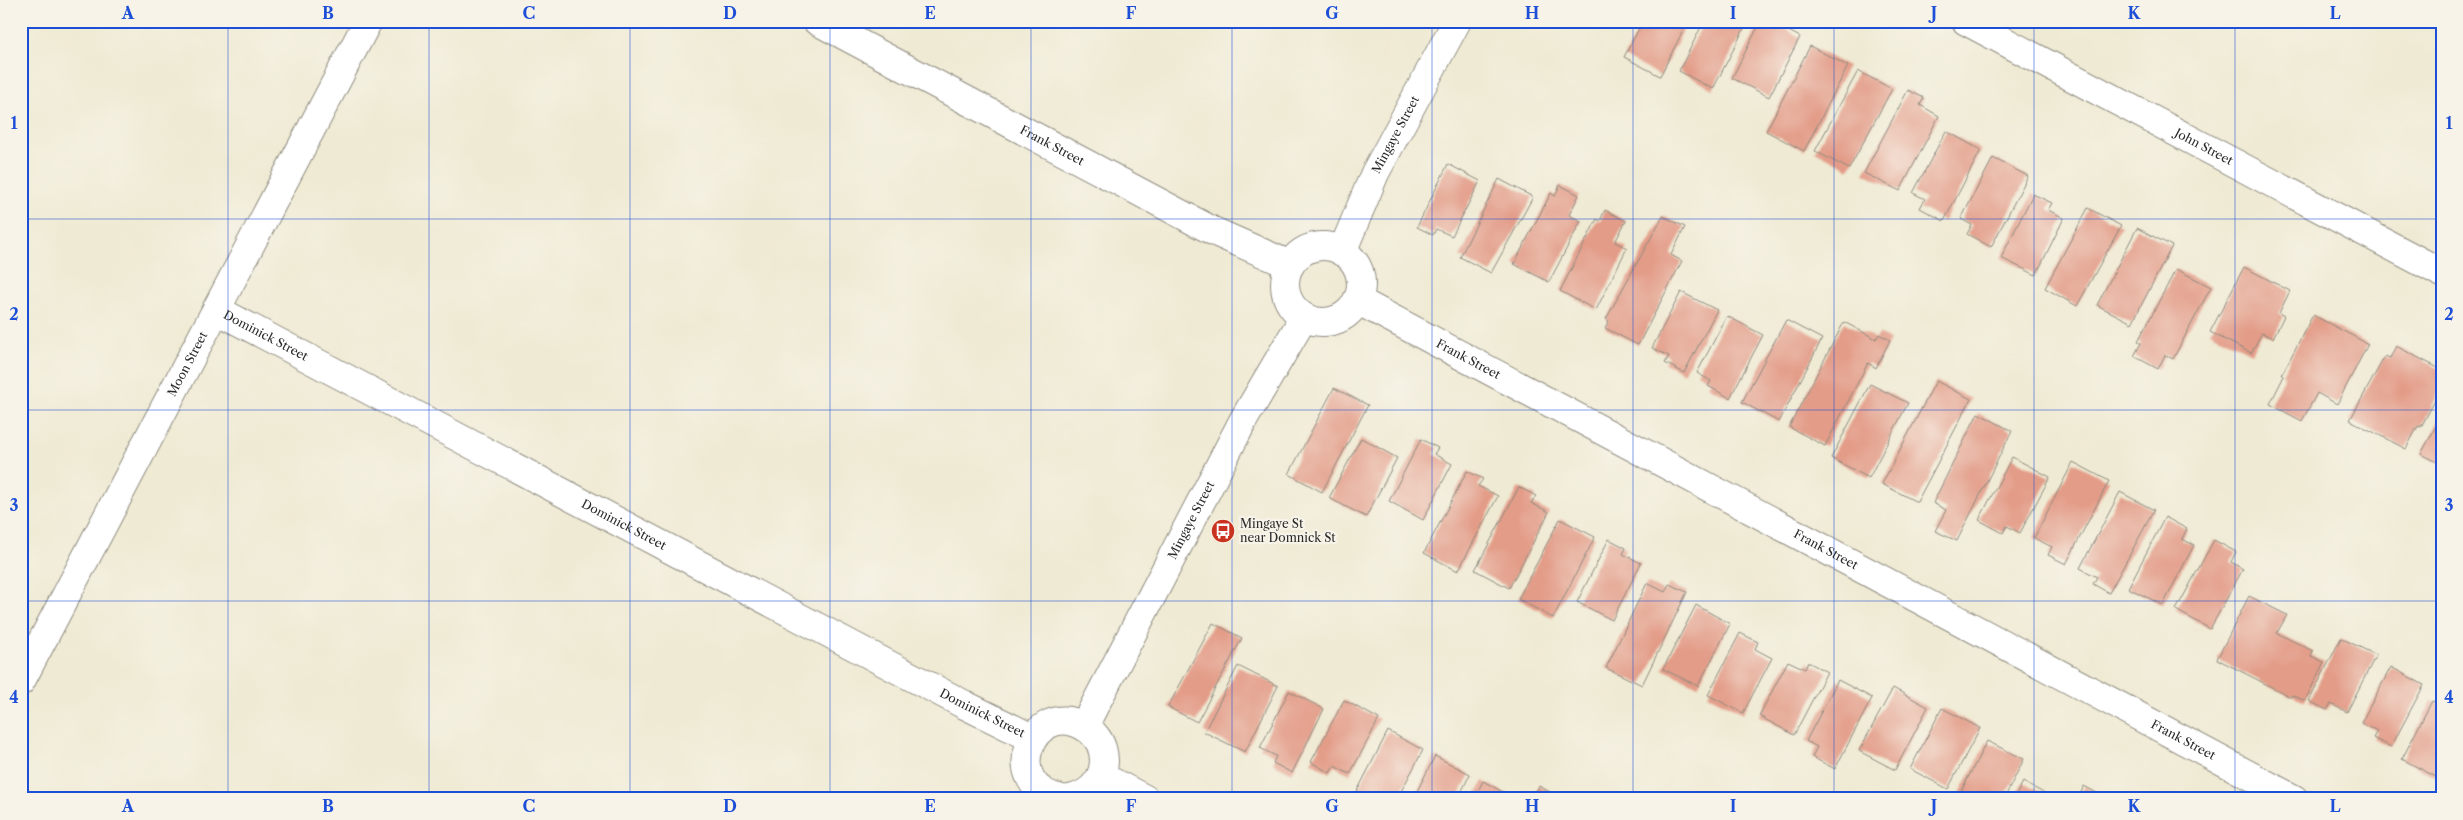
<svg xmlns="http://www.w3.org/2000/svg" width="2463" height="820" viewBox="0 0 2463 820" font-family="'Libre Caslon Text',serif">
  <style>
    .building { fill: #e39c88 }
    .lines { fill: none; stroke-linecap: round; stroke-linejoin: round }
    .street-casing { stroke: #8d8a7f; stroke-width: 30 }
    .secondary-casing { stroke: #8d8a7f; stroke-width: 30 }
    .street { stroke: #fff; stroke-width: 28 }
    .secondary { stroke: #fff; stroke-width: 28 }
    .grid { fill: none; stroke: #1d4ed8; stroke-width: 1; stroke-opacity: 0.55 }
    .labels { text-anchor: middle; stroke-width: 4.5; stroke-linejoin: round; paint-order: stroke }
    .street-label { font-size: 12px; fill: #2b2b2b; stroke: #f7f3e8 }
    .poi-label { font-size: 12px; fill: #2b2b2b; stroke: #f7f3e8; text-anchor: start }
    .neatline { fill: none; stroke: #1d4ed8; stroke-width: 2 }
    .grid-label { font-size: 16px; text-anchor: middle; font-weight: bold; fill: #1d4ed8 }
  </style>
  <rect width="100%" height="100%" fill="#f7f3e8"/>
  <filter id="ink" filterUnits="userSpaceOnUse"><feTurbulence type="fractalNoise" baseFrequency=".02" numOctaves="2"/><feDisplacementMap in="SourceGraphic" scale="10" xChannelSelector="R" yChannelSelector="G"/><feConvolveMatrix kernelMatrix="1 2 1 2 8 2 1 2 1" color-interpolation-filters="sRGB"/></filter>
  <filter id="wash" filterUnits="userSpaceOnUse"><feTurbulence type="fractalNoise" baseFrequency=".0096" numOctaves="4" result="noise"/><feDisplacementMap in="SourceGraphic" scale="20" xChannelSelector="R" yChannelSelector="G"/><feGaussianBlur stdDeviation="1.12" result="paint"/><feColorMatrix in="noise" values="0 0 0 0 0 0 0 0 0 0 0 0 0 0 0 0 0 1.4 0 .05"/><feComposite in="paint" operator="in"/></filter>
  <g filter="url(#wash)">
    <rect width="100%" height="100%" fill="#efead3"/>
    <g id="blocks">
      <path class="building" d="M1643,21H1688L1660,76L1624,57Z
        M1704,21H1748L1713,89L1679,71Z
        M1761,21H1770L1800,37L1769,97L1732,78Z
        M1810,46L1848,66L1804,151L1766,131Z
        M1858,71L1892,89L1849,169L1815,151Z
        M1908,90L1924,98L1920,105L1939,116L1900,191L1864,173Z
        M1946,131L1981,150L1944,221L1920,208L1925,199L1913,193Z
        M1993,158L2028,176L1991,247L1967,234L1972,225L1961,219Z
        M1448,164L1480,181L1452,236L1436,229L1433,235L1417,227Z
        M1499,179L1533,197L1491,273L1460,257Z
        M1560,185L1579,195L1569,215L1581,221L1549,282L1514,264L1551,193L1555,196Z
        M2033,194L2052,203L2048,210L2064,218L2036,275L2001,258Z
        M2088,208L2121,226L2077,306L2045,288Z
        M1605,210L1626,221L1615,242L1627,248L1596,310L1560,291L1597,219L1600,221Z
        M1663,216L1685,227L1671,255L1682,261L1638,345L1605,328L1609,321L1606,319Z
        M2137,228L2172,246L2132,323L2097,305Z
        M2244,267L2290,291L2279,313L2284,316L2273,338L2262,333L2251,353L2210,332Z
        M2176,269L2211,287L2173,359L2165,355L2158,369L2134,356L2141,343L2138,341Z
        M1681,292L1717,310L1684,373L1665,363L1669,356L1652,348Z
        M2313,315L2368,344L2337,404L2317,393L2302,421L2270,404L2284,376L2282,374Z
        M1727,316L1763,335L1730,398L1708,386L1711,381L1697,373Z
        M1786,320L1822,339L1779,422L1742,402Z
        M1844,322L1876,339L1879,334L1890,340L1876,368L1868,363L1825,446L1789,427Z
        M2396,346L2442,370L2440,385L2442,387L2421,427L2418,426L2406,449L2350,420L2385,356L2390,358Z
        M1936,381L1971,399L1917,502L1882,484Z
        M1870,384L1908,403L1869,478L1831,458Z
        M1334,388L1368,405L1322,492L1289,474Z
        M1978,413L2012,431L1957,541L1935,531L1946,510L1933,503Z
        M2442,415V464L2421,454Z
        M1361,438L1397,458L1366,517L1329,498Z
        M1421,439L1438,448L1434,454L1452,464L1423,520L1389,501Z
        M2012,457L2050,477L2020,533L2007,526L2003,533L1979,520Z
        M2073,462L2109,481L2066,564L2048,555L2052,547L2034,538Z
        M1467,471L1483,479L1478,486L1498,496L1458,571L1424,553Z
        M1519,487L1536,496L1531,503L1549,512L1509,588L1475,570Z
        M2120,492L2154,510L2109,593L2093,584L2097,577L2080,568Z
        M2165,517L2187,529L2182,539L2194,545L2163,605L2128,588Z
        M1560,519L1595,537L1553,618L1518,599Z
        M1609,539L1626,548L1623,554L1641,563L1612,620L1577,602Z
        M2214,540L2236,552L2231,562L2243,569L2210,629L2176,610Z
        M1647,583L1665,592L1669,584L1687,592L1642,685L1606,668Z
        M2249,596L2287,615L2277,633L2313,651L2311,656L2324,662L2305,701L2292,695L2291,697L2217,659Z
        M1696,605L1730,624L1698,686L1663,669Z
        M1213,623L1242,638L1197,722L1168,707Z
        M1740,633L1758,642L1755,649L1772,658L1743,713L1708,695Z
        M2341,638L2376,655L2347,712L2331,704L2327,710L2309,701Z
        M1788,661L1805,669L1808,662L1827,672L1794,735L1759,716Z
        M1238,666L1278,686L1245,752L1204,732Z
        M2391,667L2424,685L2391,747L2373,738L2377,731L2361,723Z
        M1838,680L1872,698L1835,769L1812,757L1817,747L1806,741Z
        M1893,688L1928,707L1895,770L1859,751Z
        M1289,691L1324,709L1292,773L1273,763L1276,756L1260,748Z
        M1344,700L1379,719L1350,774L1334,766L1330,773L1311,762Z
        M2432,701L2442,705V765L2436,777L2402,759Z
        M1942,708L1980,728L1948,789L1910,769Z
        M1388,731L1423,750L1397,799H1353Z
        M1987,741L2024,759L2004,799H1957Z
        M1435,756L1470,774L1458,799H1413Z
        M1483,781L1516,799H1474Z
        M2023,782L2055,799H2014Z
        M1539,786L1563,799H1532Z
        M2084,786L2108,799H2078Z"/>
    </g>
  </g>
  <g filter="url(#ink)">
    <use href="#blocks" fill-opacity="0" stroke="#8d8a7f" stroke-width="1"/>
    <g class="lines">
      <g class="street-casing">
        <g id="street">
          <path id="s1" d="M817,21L1213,231L1290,265"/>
          <path id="s2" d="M1966,21L2442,273"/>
          <path id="s3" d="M1357,300L2294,799"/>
          <path id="s4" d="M217,310L965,705L1032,738"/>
          <path id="s5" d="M21,681L368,21"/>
          <path d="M1101,776L1145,799"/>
        </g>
      </g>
      <g class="secondary-casing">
        <g id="secondary">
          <circle cx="1323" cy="284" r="38"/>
          <path id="s6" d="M1342,252L1375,173L1457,21"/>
          <path id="s7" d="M1084,726L1244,419L1304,317"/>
          <path d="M1062,799C997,787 1032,698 1083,726C1093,731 1101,741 1103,752C1108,776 1092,795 1069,799"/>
        </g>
      </g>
      <use href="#street" class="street"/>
      <use href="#secondary" class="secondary"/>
    </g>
  </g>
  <path class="grid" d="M228,21V799M429,21V799M630,21V799M830,21V799M1031,21V799M1232,21V799M1432,21V799M1633,21V799M1834,21V799M2034,21V799M2235,21V799M21,219H2442M21,410H2442M21,601H2442"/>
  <defs>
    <g id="bus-disc" transform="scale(1.25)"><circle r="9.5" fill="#c8321e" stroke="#f7f3e8"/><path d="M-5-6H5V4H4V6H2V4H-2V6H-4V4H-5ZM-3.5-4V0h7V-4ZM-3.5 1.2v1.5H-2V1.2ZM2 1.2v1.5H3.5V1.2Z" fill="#fff"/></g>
  </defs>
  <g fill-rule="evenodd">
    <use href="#bus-disc" x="1223" y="531"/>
  </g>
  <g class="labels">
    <g class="street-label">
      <text dy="4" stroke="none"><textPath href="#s6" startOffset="129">Mingaye Street</textPath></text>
      <text dy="4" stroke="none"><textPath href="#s1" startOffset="266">Frank Street</textPath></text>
      <text dy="4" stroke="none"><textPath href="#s2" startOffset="269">John Street</textPath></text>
      <text dy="4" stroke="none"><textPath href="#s4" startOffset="55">Dominick Street</textPath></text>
      <text dy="4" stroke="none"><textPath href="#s3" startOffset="126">Frank Street</textPath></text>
      <text dy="4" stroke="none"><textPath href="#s5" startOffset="358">Moon Street</textPath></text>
      <text dy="4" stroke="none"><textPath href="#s7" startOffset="232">Mingaye Street</textPath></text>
      <text dy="4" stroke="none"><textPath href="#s4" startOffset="460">Dominick Street</textPath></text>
      <text dy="4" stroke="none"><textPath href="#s3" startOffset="531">Frank Street</textPath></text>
      <text dy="4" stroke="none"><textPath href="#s4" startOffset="865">Dominick Street</textPath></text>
      <text dy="4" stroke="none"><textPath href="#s3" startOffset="936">Frank Street</textPath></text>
    </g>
    <g class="poi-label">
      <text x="1240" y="528">Mingaye St<tspan x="1240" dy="14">near Domnick St</tspan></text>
    </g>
  </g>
  <rect width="2463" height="820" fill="none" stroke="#f7f3e8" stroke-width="55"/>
  <rect x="28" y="28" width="2408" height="764" class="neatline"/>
  <g class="grid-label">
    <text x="128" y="19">A</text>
    <text x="328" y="19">B</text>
    <text x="529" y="19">C</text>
    <text x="730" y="19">D</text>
    <text x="930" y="19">E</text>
    <text x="1131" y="19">F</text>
    <text x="1332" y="19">G</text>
    <text x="1532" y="19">H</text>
    <text x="1733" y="19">I</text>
    <text x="1934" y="19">J</text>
    <text x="2134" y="19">K</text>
    <text x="2335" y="19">L</text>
    <text x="14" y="129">1</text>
    <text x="2449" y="129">1</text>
    <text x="14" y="320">2</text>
    <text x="2449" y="320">2</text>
    <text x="14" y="511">3</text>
    <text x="2449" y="511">3</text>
    <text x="14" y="703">4</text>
    <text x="2449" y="703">4</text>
    <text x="128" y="812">A</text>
    <text x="328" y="812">B</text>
    <text x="529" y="812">C</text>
    <text x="730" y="812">D</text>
    <text x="930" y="812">E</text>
    <text x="1131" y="812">F</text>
    <text x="1332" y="812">G</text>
    <text x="1532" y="812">H</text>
    <text x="1733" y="812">I</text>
    <text x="1934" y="812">J</text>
    <text x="2134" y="812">K</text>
    <text x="2335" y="812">L</text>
  </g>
</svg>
